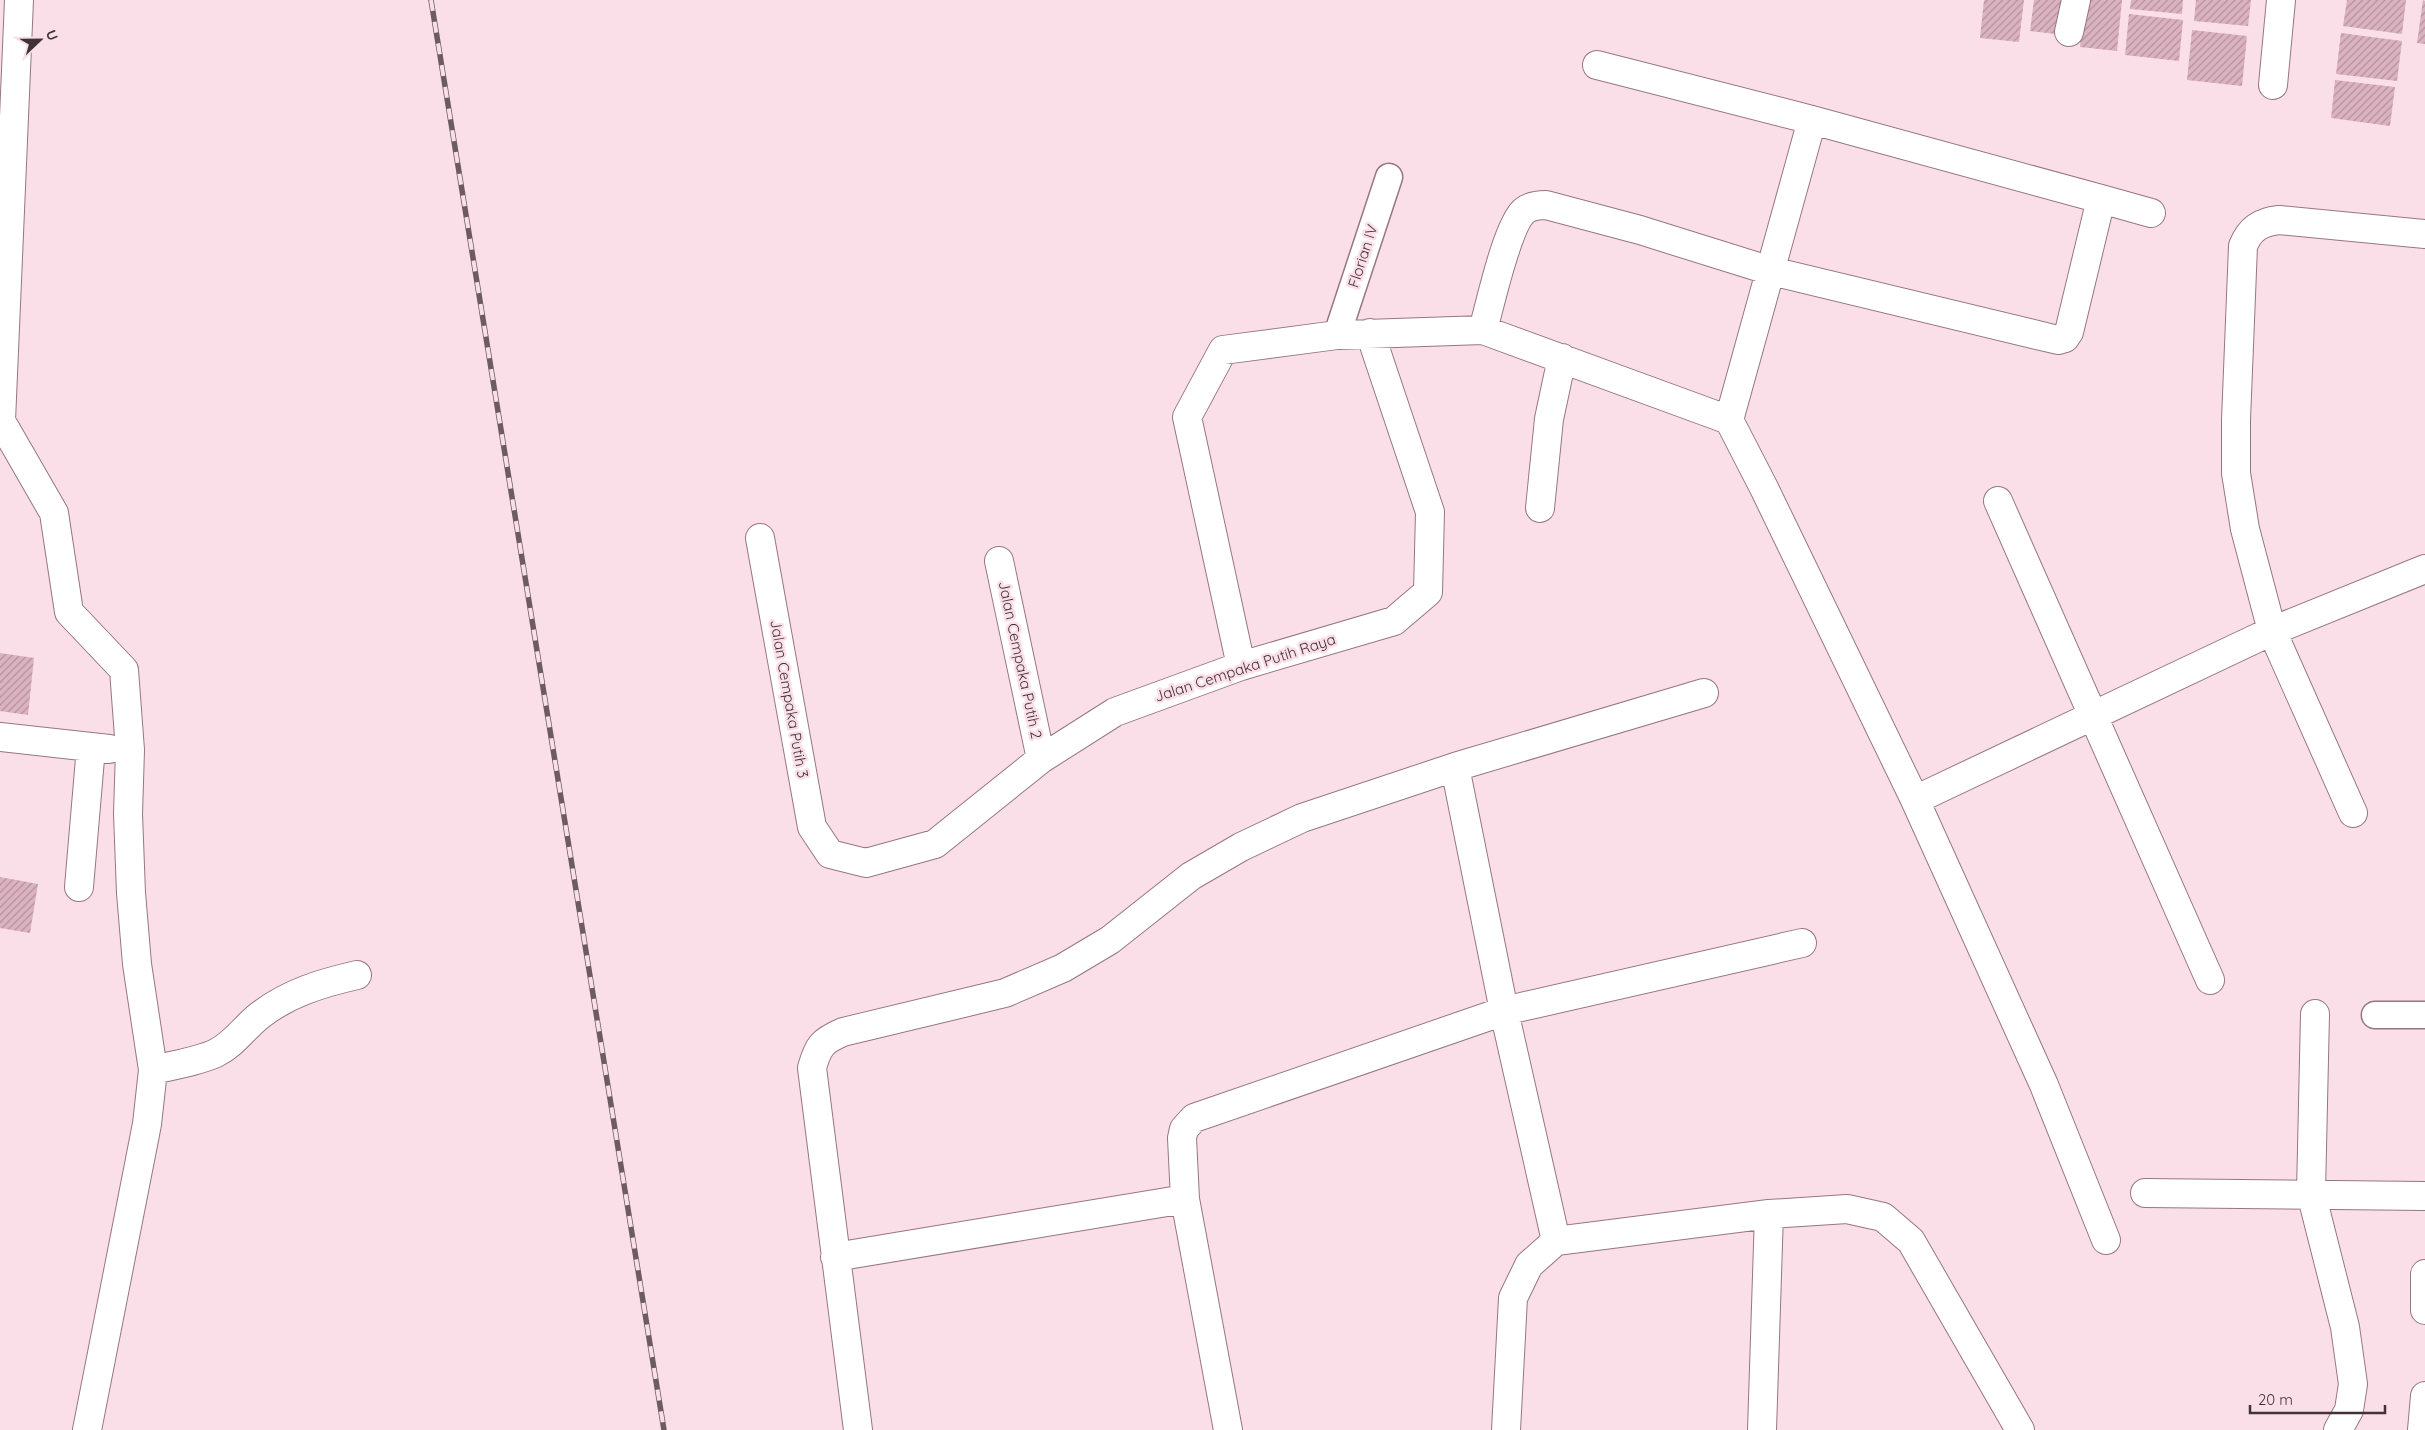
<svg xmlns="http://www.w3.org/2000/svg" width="2425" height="1430" viewBox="0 0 2425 1430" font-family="Quicksand,sans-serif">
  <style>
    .building { fill: url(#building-hatch) }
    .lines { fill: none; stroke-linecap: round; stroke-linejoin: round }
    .service-casing { stroke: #967781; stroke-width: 29 }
    .minor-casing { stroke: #967781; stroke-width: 30 }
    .service { stroke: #fff; stroke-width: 26 }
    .minor { stroke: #fff; stroke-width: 28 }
    .rail-casing { stroke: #6c5b61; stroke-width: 5.5 }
    .rail { stroke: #fbdfe8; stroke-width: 4; stroke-dasharray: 11; stroke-linecap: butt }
    .labels { text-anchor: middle; stroke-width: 5; stroke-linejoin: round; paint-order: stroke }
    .street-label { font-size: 15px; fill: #403237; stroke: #fbdfe8 }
  </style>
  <defs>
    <pattern id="building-hatch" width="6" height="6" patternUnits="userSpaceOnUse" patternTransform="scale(1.25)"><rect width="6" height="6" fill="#dbb2c0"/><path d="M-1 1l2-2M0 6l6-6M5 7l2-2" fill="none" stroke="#b3919d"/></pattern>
  </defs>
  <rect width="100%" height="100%" fill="#fbdfe8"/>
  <path class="building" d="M1984,0H2024L2019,42L1980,38Z
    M2034,0H2067L2064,35L2030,31Z
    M2085,0H2122L2117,51L2080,47Z
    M2131,0H2183L2182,14L2130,9Z
    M2196,0H2251L2248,26L2194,21Z
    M2347,0H2406L2402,34L2343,26Z
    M2423,0L2425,1V44L2417,43Z
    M2129,14L2183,20L2179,61L2125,55Z
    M2192,30L2247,36L2242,86L2187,80Z
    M2341,33L2402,41L2397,81L2336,74Z
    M2335,80L2395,87L2390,126L2331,118Z
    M0,653L34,658L28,715L0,711Z
    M0,877L38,884L30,933L0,928Z"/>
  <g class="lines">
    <g class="service-casing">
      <path id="service" d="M1337,335L1389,177
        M2375,1015H2425"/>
    </g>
    <g class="minor-casing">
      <path id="minor" d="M19,0L1,421L54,513L69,612L124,670L130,750L128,814L131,893L137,964L153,1070L147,1124L87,1430
        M2069,32L2076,0
        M1597,65L1812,120L2101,199
        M2273,85L2281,0
        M1812,120L1729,420L1764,488L1915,800L2044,1085L2106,1240
        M1729,420L1483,330C1490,305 1507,226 1524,211C1530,206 1538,205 1546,205L1640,230L1771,271L2058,340L2065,338L2069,332L2101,199L2151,213
        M1998,501L2210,980
        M1540,508L1549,419L1562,358
        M760,538L812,827L830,854L866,863L935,844L1041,759L1115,712L1241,666L1394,621L1428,592L1430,512L1370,333
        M999,561L1041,759
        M1241,666L1187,417L1223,350L1337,335L1483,330
        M0,737L109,749
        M1915,800L2272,631L2425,569
        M2353,813L2272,631L2245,529L2236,473V420L2243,246C2250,229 2260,222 2279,220L2425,234
        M79,887L91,747
        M2315,1014L2311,1193L2345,1327L2353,1384L2349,1410L2338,1430
        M153,1070C173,1065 197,1062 216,1053C234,1044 244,1028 259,1016C288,993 322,983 357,975
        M2145,1193L2425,1196
        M1185,1199L1228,1430
        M1556,1241L1504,1011L1455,767L1704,693
        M835,1257L1185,1199L1182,1138L1184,1129L1194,1118L1504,1011L1802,943
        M2425,1274V1310
        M858,1430L812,1068C818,1046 822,1041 843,1032L1005,993L1063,968L1110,940L1191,876L1241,847L1302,818L1455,767
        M1506,1430L1513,1298L1529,1265L1556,1241L1769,1214L1847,1209L1883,1217L1911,1241L2020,1430
        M1762,1430L1769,1214
        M2422,1430L2425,1396"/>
    </g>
    <use href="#service" class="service"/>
    <use href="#minor" class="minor"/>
    <g class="rail-casing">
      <path id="rail" d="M431,0L664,1430"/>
    </g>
    <use href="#rail" class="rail"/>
  </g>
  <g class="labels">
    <g class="street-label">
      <text transform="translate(1363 256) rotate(-72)" y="5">Florian IV</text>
      <text transform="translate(1020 660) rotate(78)" y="5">Jalan Cempaka Putih 2</text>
      <text transform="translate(1245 668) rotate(-18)" y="5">Jalan Cempaka Putih Raya</text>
      <text transform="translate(789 699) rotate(80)" y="5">Jalan Cempaka Putih 3</text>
    </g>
  </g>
  <g transform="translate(40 40) rotate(68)" stroke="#fbdfe8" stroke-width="4" paint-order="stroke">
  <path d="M0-4L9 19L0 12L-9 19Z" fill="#403237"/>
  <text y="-8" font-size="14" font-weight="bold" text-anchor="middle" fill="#403237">U</text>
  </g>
  <path d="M2250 1405v8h135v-8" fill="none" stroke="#403237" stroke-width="2.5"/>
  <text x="2258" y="1405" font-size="15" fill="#403237" stroke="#fbdfe8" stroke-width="4" paint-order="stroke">20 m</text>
</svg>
